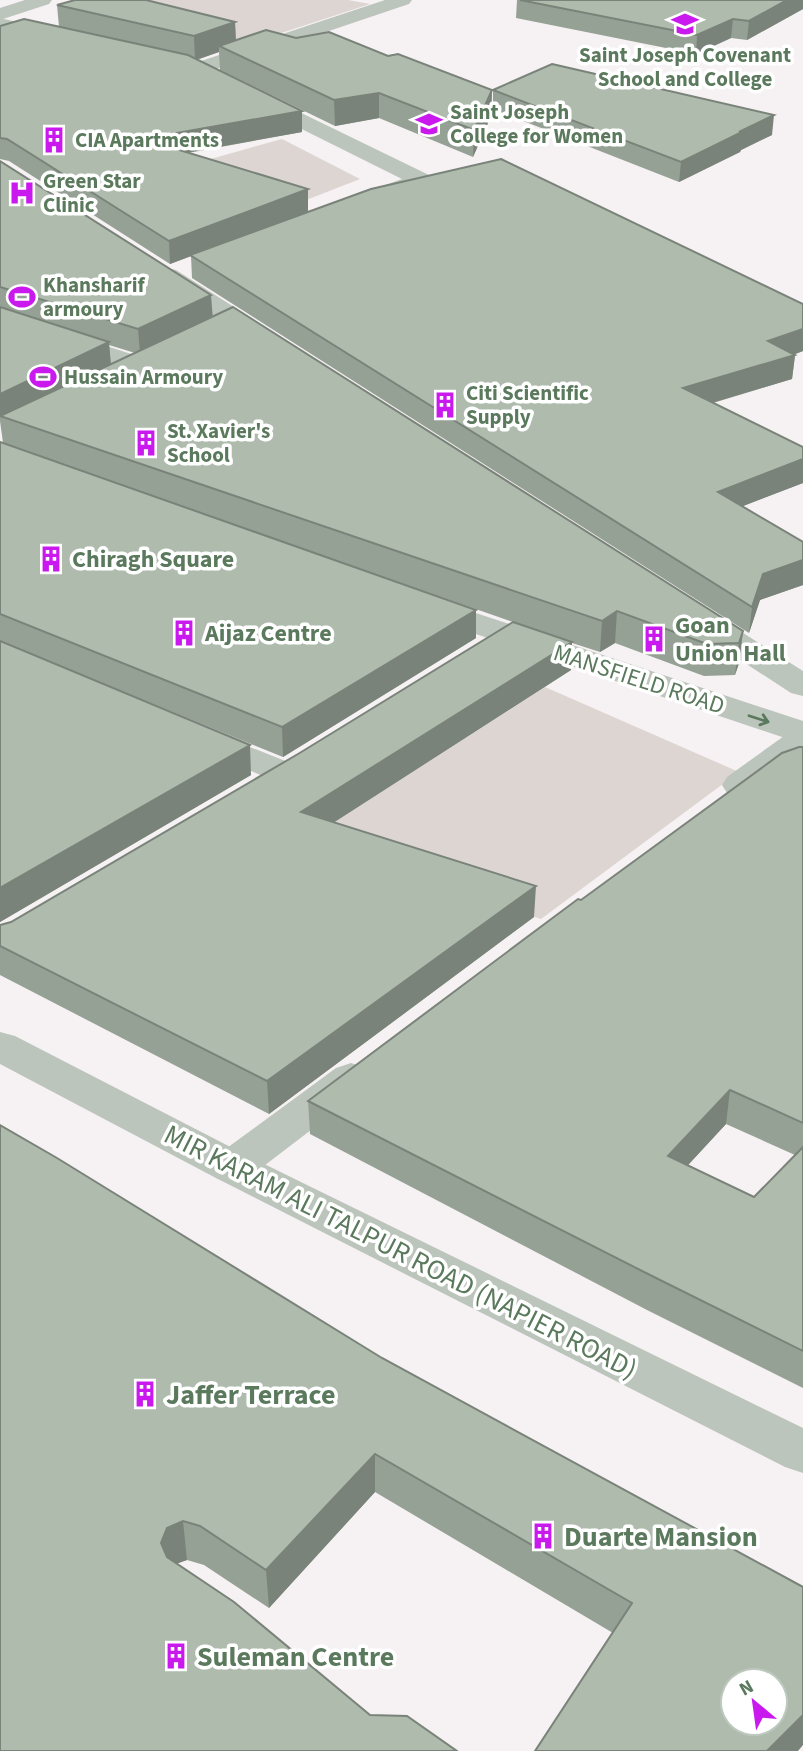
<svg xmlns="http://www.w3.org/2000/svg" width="803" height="1751" viewBox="0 0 803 1751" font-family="'Source Sans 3',sans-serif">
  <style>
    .green { fill: #ddd5d2 }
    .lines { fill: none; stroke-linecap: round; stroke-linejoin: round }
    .minor { fill: #bcc5bc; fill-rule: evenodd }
    .tertiary { fill: #bcc5bc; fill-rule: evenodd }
    .wall { fill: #96a195; fill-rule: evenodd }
    .shaded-wall { fill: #7a8379 }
    .building { fill: #aebbad; stroke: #7a8379; stroke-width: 2; fill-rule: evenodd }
    .oneway { stroke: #5b795c }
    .labels { text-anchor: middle; stroke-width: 7; stroke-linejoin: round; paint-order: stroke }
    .far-poi-label { font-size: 21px; font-weight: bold; fill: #5b795c; stroke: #fff; text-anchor: start }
    .poi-label { font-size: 24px; font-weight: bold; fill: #5b795c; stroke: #fff; text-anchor: start }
    .street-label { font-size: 24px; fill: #5b795c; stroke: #fff }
    .near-street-label { font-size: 28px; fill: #5b795c; stroke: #fff }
    .near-poi-label { font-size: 28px; font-weight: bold; fill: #5b795c; stroke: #fff; text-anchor: start }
  </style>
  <rect width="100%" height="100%" fill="#f6f1f3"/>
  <path class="green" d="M120,0H348L370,4L239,47Z
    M282,139L360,179L291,206L79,196Z
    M545,687L739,772L541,919L361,861L317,833Z"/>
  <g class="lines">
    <path class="minor" d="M385,0H412L409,4L213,70L429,175L432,180L429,185L382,202H366L363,197L366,192L402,179L189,73L186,69L189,65Z
      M0,18L64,33L66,37L57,43L0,30Z
      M167,268L176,270L275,333L279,339L275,345L266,347L257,345L158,280L155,275L158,270Z
      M0,312L150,360L154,366L150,372L141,374L0,328Z
      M696,607L707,610L803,671V696L791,693L685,624L680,617L685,610Z
      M803,727V755C781,772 757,800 727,793L722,785L727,777L791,731Z
      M202,728L298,766L303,774L298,782L285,785L190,746L184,739L190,732Z
      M351,1063L366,1068L373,1078L366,1088L248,1178L232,1183L216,1178L209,1167L216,1156L336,1068Z"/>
    <path class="tertiary" d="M25,0H52L49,4L0,20V8Z
      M427,597L803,721V744L416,614L411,607L416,600Z
      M0,1032L15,1036L248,1156L803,1428V1473L785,1467L216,1178L0,1064Z"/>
  </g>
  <path class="wall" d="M517,0H803V9L747,40L731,38L696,54L516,18Z
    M57,5L235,22L236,40L296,38L388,56L492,90L491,116L473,157L379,118L335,126L220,70L219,52L197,60L302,111V132L188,153L308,189V212L803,304V351L793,355L795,356L792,379L713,403L803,483L742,506L803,542V585L760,600L749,633L192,278L191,256L170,264L9,161L0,159V26L59,27Z
    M493,90L772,135L741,150L740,152L679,182L493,109Z
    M0,161L212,317L743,631L739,663L735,675L704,676L615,643L600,652L572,643L571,670L334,822L534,917L269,1114L0,975V925L11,922L530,628L278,540L476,610V638L283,757L75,672L251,775L0,922V442L3,443L0,421ZM109,345L135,353L111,364Z
    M803,747V1388L647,1310L310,1134L308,1101L581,900ZM726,1124L795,1155L754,1197L688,1165Z
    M0,1125L382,1358L798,1751L613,1633L375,1492L269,1608L204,1565L187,1560L177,1563L0,1751Z"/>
  <path class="shaded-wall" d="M787,0H803V9L747,40L749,21Z
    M733,19L731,38L696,54L697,35Z
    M235,22L236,47L219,46V52L195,60L194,36Z
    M492,90L491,116L473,157L474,130Z
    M379,93V118L335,126L334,100Z
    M302,111V132L145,160L143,139Z
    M774,115L772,135L741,150L740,152L679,182L681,162Z
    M308,189V212L170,264L169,241Z
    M211,295L213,320L140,354L138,329Z
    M803,329V351L773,362L795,355L792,379L681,412L683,388L768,341Z
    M109,342L111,367L0,416V394Z
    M803,459V483L715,517L718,492Z
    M803,560V585L760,600L749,633L752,607L763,574Z
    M476,610V638L283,757L282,727Z
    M617,611L615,643L600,652L602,621Z
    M743,631L739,663L735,675L739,643Z
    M572,642L571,670L302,843L301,812Z
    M250,745L251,775L0,922V888Z
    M536,886L534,917L269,1114L267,1081Z
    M730,1090L726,1124L665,1190L668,1156Z
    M375,1454V1492L269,1608L266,1570Z
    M183,1521L187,1560L171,1566L161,1543L167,1528Z
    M803,1715V1745L798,1751H767Z"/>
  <path class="building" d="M75,0H146L235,22L194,36L57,5Z
    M520,0H787L749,21L733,19L697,35Z
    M24,19L188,55L302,111L143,139L308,189L169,241L7,139L0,138V26Z
    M266,30L296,38L329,32L388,56L398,54L492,90L474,130L379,93L334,100L219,46Z
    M552,64L774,115L739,132H742L681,162L493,90Z
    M501,159L803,304V329L768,341L795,355L683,388L803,447V459L718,492L803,542V560L763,574L752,607L190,255L371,189Z
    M0,161L211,295L138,329L0,287Z
    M0,307L109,342L0,394Z
    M233,307L743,631L739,643L707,644L617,611L602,621L0,416Z
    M0,442L476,610L282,727L0,614Z
    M513,622L572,642L301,812L536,886L267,1081L0,946V925L11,922L298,754Z
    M0,641L250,745L0,888Z
    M799,747H803V1123L730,1090L668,1156L754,1197L803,1147V1351L650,1275L308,1101L578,899L581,900L782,753Z
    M0,1125L57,1158L382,1358L803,1587V1715L767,1751H535L632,1603L375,1454L266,1570L200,1526L183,1521L167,1528L161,1543L167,1557L234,1602L370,1715L407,1716L457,1751H0ZM733,1681H775V1723H733Z"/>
  <defs><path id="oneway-shaft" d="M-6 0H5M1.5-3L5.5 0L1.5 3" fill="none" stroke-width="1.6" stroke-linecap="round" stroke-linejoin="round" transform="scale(1.75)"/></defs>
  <use class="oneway" href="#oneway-shaft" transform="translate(759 719) rotate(18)"/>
  <defs>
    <g id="university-bare" transform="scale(2.1)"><path d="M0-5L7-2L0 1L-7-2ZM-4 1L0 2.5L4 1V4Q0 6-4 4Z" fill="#c919ee" stroke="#fff" stroke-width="2.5" paint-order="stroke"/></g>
    <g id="school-bare" transform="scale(2.1)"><path d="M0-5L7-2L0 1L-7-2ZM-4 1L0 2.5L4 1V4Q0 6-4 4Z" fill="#c919ee" stroke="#fff" stroke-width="2.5" paint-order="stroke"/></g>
    <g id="building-bare" transform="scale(2.1)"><path d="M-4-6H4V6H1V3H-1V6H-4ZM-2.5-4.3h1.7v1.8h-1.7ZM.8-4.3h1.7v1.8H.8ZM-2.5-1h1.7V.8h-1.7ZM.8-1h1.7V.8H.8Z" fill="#c919ee" stroke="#fff" stroke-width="2.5" paint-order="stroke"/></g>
    <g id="hospital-bare" transform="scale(2.1)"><path d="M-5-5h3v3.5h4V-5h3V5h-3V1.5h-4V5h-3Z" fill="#c919ee" stroke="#fff" stroke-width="2.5" paint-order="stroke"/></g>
    <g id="stadium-bare" transform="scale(2.1)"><path d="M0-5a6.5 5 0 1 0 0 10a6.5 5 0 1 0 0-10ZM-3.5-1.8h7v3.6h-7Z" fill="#c919ee" stroke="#fff" stroke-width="2.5" paint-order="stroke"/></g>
  </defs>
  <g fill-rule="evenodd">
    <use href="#university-bare" x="685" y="24"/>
    <use href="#school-bare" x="429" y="124"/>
    <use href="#building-bare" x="54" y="140"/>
    <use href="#hospital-bare" x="22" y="193"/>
    <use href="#stadium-bare" x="22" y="297"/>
    <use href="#stadium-bare" x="43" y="377"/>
    <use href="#building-bare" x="445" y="405"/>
    <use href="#building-bare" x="146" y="443"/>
    <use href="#building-bare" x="51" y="559"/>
    <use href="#building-bare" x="184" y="633"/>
    <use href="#building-bare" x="654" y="639"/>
    <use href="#building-bare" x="145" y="1394"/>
    <use href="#building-bare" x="543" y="1536"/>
    <use href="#building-bare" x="176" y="1656"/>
  </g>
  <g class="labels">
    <g class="far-poi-label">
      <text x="685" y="62" text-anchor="middle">Saint Joseph Covenant<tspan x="685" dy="24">School and College</tspan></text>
      <text x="450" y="119">Saint Joseph<tspan x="450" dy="24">College for Women</tspan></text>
      <text x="75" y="147">CIA Apartments</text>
      <text x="43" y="188">Green Star<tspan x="43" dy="24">Clinic</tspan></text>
      <text x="43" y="292">Khansharif<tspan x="43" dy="24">armoury</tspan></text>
      <text x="64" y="384">Hussain Armoury</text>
      <text x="466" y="400">Citi Scientific<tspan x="466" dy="24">Supply</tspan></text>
      <text x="167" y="438">St. Xavier's<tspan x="167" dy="24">School</tspan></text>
    </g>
    <g class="poi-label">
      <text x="72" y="567">Chiragh Square</text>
      <text x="675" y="633">Goan<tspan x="675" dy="28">Union Hall</tspan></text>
      <text x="205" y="641">Aijaz Centre</text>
    </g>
    <g class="street-label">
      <text transform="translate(639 679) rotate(18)" y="8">MANSFIELD ROAD</text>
    </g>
    <g class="near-street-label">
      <text transform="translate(401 1251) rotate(27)" y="10">MIR KARAM ALI TALPUR ROAD (NAPIER ROAD)</text>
    </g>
    <g class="near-poi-label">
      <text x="166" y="1404">Jaffer Terrace</text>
      <text x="564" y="1546">Duarte Mansion</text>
      <text x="197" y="1666">Suleman Centre</text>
    </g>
  </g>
  <g transform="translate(754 1702) rotate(331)"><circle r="33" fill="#ffffff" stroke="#bdc9be" stroke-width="2"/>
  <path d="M0-5L12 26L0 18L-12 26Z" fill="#c919ee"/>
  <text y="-10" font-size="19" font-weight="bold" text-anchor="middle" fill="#5b795c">N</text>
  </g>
</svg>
